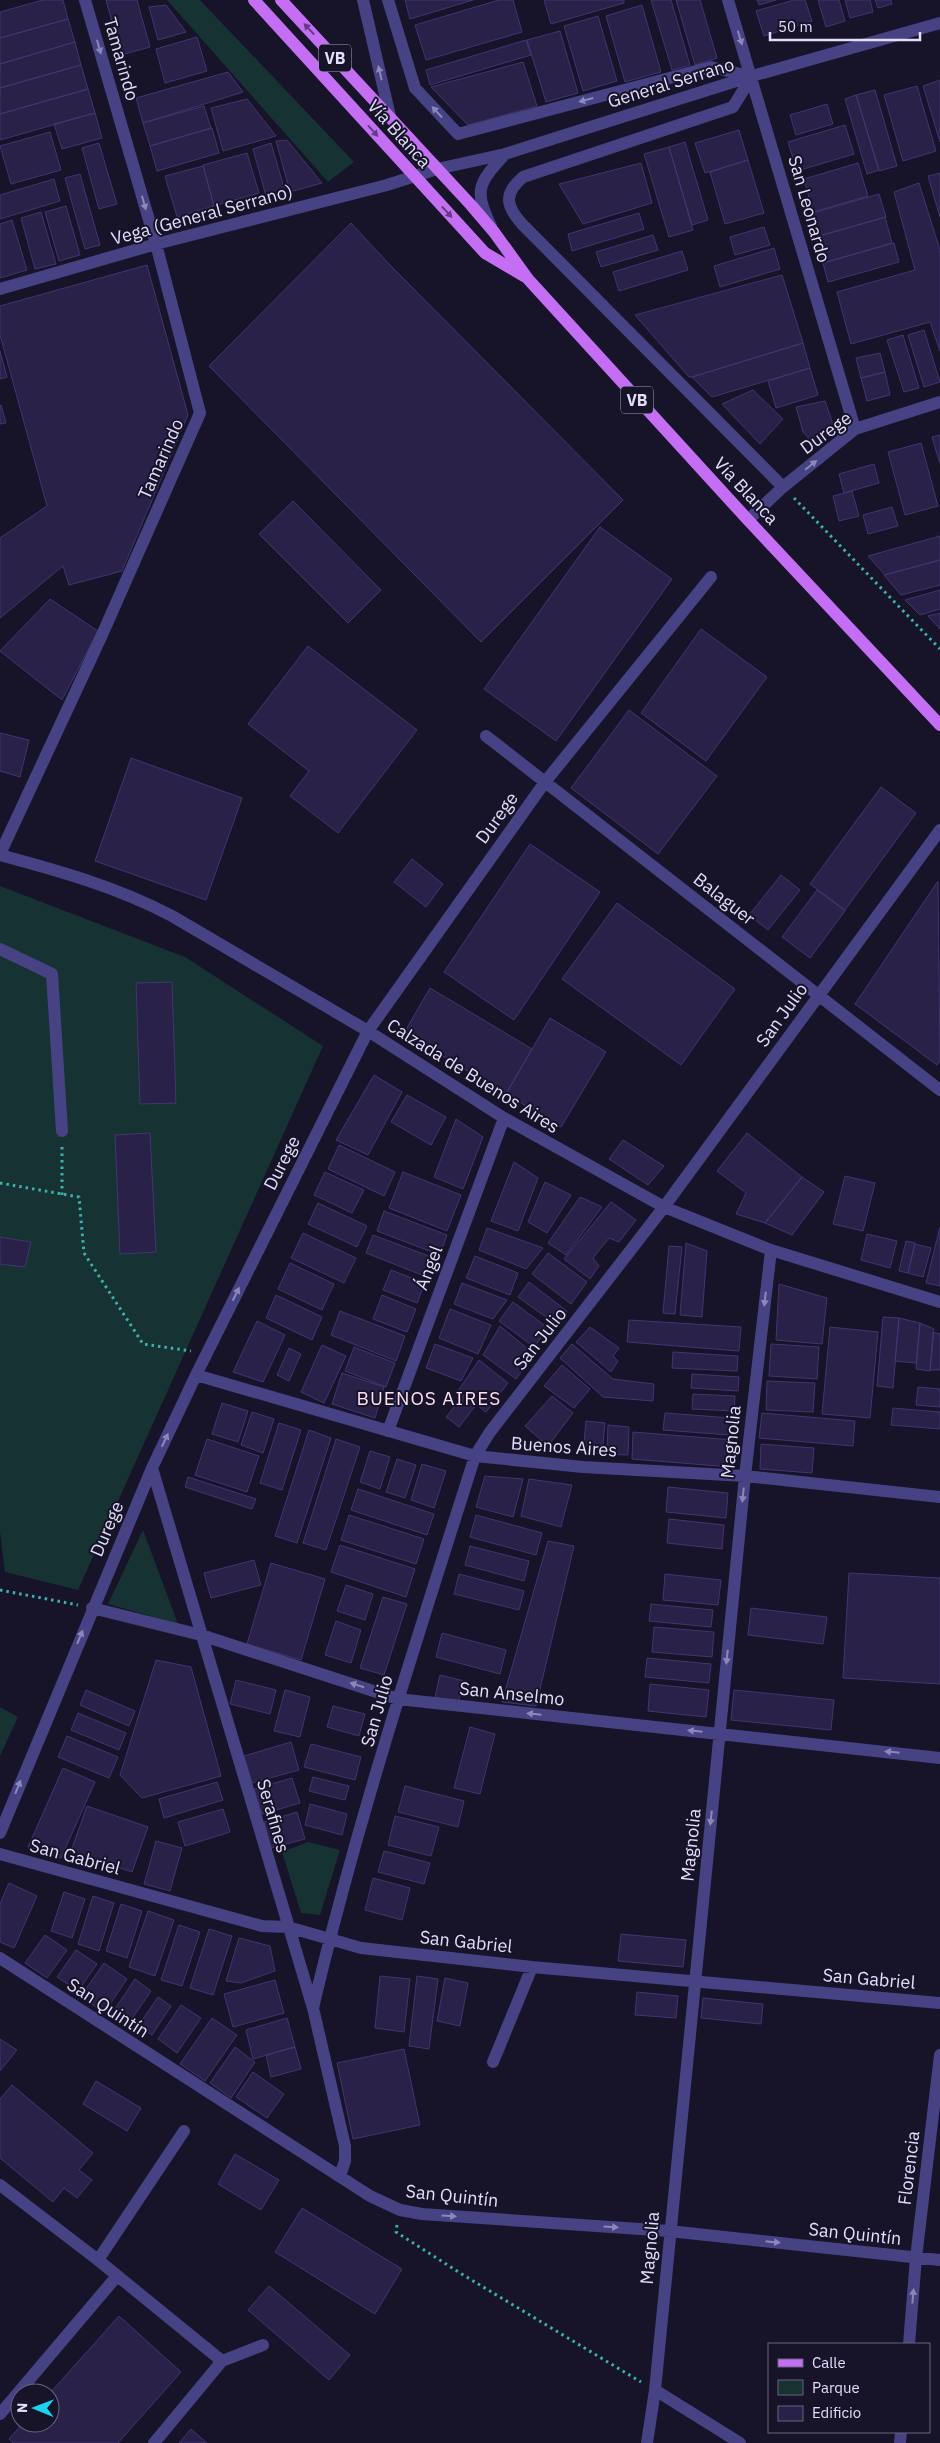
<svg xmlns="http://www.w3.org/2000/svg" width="940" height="2443" viewBox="0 0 940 2443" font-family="'IBM Plex Sans',sans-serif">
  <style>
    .green { fill: #163232 }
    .building { fill: #292148; stroke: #423572 }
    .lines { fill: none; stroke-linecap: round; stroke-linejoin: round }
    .path { stroke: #3bb2ad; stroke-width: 3; stroke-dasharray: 2.5 4; stroke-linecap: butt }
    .minor { stroke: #464284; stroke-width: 12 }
    .major { stroke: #c36ef3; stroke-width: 12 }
    .oneway { fill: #643c84 }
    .oneway2 { fill: #8c88ba }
    .labels { text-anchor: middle; stroke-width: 4; stroke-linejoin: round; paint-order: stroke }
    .shield { fill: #171329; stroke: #a5a1bd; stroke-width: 1 }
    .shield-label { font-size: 16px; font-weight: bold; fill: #e2defc }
    .street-label { font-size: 18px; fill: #e2defc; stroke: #171329 }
    .neighbourhood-label { font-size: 19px; letter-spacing: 1px; fill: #fcdff1; stroke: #171329 }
  </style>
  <rect width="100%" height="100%" fill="#171329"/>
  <path class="green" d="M167,0H200L354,162L328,182Z
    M0,886L185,957L323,1046L78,1590L5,1572L0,1532Z
    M143,1530L178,1624L108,1604Z
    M0,1707L18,1717L0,1756Z
    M308,1842L340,1850L320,1915L301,1913L282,1852Z"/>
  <path class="building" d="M43,0H63L68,19L0,38V12Z
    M106,0H137L150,47L121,55Z
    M405,0H473L410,19Z
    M499,0H513L522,32L426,60L415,25Z
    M544,0H624V3L551,24Z
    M651,0H671L690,65L672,70Z
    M676,0H700L717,58L695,65Z
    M757,0H776L759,5Z
    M794,0H805L812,21L764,36L756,11Z
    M818,0H839L845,21L826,27Z
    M845,0H870L873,12L850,18Z
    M875,0H891L892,4L878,8Z
    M166,5L186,32L158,40L149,7Z
    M642,5L661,72L625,82L606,16Z
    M598,16L617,81L583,91L564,26Z
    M68,19L75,42L0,64V38Z
    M560,31L578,93L546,102L527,40Z
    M197,37L207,71L165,83L156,49Z
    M526,40L531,55L430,85L426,70Z
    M75,42L81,65L0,88V64Z
    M523,62L537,106L468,125L431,87Z
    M81,65L88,89L0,114V88Z
    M228,72L243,92L143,123L136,98Z
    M940,80V142L923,86Z
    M917,86L936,151L903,161L884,95Z
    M88,89L95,113L0,140V114Z
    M875,90L897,166L879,171L856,95Z
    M856,95L879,170L867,174L845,99Z
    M247,99L276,136L223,151L211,108Z
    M827,104L833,124L796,135L790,115Z
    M204,106L211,128L150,146L143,123Z
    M95,113L102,138L62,149L54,124Z
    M845,125L854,154L797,171L788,142Z
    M212,128L219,153L157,171L150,146Z
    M739,130L748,160L705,173L695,143Z
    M50,132L61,170L11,184L0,146Z
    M287,140L322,183L290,192L276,141Z
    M685,142L708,220L692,225L669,147Z
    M99,143L117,204L99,209L82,148Z
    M271,143L285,191L266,196L253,149Z
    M669,147L693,230L669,237L644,154Z
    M247,153L259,193L214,206L203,165Z
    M748,160L764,213L725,224L710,172Z
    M641,163L652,203L583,224L559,184Z
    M858,163L868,196L813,212L804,179Z
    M203,166L214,206L177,217L165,176Z
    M940,173V217L928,176Z
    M80,174L100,245L85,249L65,178Z
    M54,179L60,201L0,219V195Z
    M919,183L940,250V351L930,322L851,344L837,292L915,270L894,192Z
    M879,194L886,217L816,237L809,214Z
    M66,206L80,255L59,261L45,212Z
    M41,212L56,264L35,269L21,218Z
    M639,213L644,229L572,251L568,234Z
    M885,217L892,243L823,263L816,237Z
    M12,220L27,270L0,278V224Z
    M351,223L389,264L623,500L481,642L209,366Z
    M764,227L770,245L735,255L730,237Z
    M653,235L658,250L601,267L596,252Z
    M894,243L899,262L828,282L823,263Z
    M774,248L780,269L720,287L714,266Z
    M682,251L688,270L619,291L613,272Z
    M147,265L188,415L122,571L69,585L63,566L0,618V538L47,506L0,335V306Z
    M782,275L803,343L692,377H689L635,315Z
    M924,330L940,382L924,387L908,335Z
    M903,335L919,388L904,392L887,340Z
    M803,343L810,368L712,397L692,377Z
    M0,351L7,377L0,379Z
    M880,353L885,372L861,378L856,358Z
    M810,368L818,395L776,408L768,381Z
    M885,372L890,395L867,401L861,378Z
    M753,390L783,419L760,444L722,404Z
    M825,401L835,430L814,444L803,432L796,407Z
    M1,405L6,423L0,424V406Z
    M940,435V464L932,437Z
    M921,443L938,506L905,515L888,452Z
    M874,464L879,483L844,493L839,474Z
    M852,491L859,516L839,521L833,496Z
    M293,501L381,590L348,623L259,534Z
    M892,507L898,526L868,534L863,515Z
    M600,527L672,579L556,741L484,689Z
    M940,536V560L885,575L868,556Z
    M940,560V585L901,595L884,575Z
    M940,590V609L920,615L905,600Z
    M50,599L98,631L62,700L0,651Z
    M940,613V629L928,616Z
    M701,629L767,677L706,761L641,713Z
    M308,646L417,730L338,833L290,796L309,771L248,724Z
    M629,710L717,776L658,854L571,788Z
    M0,733L29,740L20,777L0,771Z
    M131,758L242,798L206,900L95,861Z
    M881,787L916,813L845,910L810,884Z
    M530,844L600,892L514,1020L444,972Z
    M412,859L443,884L426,907L394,882Z
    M781,875L800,890L768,930L749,915Z
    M938,881L940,1061L937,1065L855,1004Z
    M817,890L845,911L810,958L782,937Z
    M617,903L735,989L681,1065L562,979Z
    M172,982L176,1103L140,1104L136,983Z
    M430,988L532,1049L506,1094L404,1033Z
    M550,1018L606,1052L561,1127L506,1094Z
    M374,1075L402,1092L368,1155L336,1140Z
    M407,1095L446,1117L431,1145L391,1122Z
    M456,1119L483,1137L463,1189L434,1177Z
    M150,1133L156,1252L120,1254L115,1135Z
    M747,1133L802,1177L765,1223L736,1214L746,1193L717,1171Z
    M623,1140L664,1166L648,1185L609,1159Z
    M339,1145L395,1172L384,1196L328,1169Z
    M514,1162L538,1178L518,1231L491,1221Z
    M325,1172L364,1190L352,1213L314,1195Z
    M403,1172L461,1195L447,1231L389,1208Z
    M845,1176L875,1183L863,1231L833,1224Z
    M802,1177L824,1192L792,1235L765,1223Z
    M545,1182L571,1195L547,1233L528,1222Z
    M580,1197L602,1207L566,1255L548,1243Z
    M611,1202L636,1220L619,1242L609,1238L593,1258L599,1266L590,1279L564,1259Z
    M318,1203L367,1226L357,1247L308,1224Z
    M384,1211L447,1235L440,1255L377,1231Z
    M940,1227V1286L926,1283Z
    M487,1228L543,1248L526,1269L479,1250Z
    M303,1233L356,1258L344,1283L291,1258Z
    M867,1234L897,1241L890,1268L861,1260Z
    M373,1235L434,1258L427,1277L366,1253Z
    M0,1237L31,1242L25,1267L0,1264Z
    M906,1241L915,1243L908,1273L899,1271Z
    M686,1243L707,1251L702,1317L680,1315Z
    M915,1244L931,1248L923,1277L908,1273Z
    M669,1246L682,1247L675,1314L663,1313Z
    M548,1253L587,1282L571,1304L532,1274Z
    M475,1256L518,1273L510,1295L466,1278Z
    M290,1263L334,1284L322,1310L278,1289Z
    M391,1270L425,1283L417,1303L383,1290Z
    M529,1282L567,1311L557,1325L518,1297Z
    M462,1283L507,1300L493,1319L454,1304Z
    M779,1284L827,1298L822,1344L776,1340Z
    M276,1295L322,1317L312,1340L266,1318Z
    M382,1295L416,1309L407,1332L373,1319Z
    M513,1302L548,1328L534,1347L499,1321Z
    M450,1309L491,1325L478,1354L439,1338Z
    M340,1311L405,1336L396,1361L331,1335Z
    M883,1317L899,1318L893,1388L877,1386Z
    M899,1318L920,1323L916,1363L895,1361Z
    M629,1320L741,1327L739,1351L627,1342Z
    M257,1321L285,1335L263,1382L233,1372Z
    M920,1323L934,1329L930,1371L916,1369Z
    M500,1326L534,1354L516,1379L483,1355Z
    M590,1327L619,1348L613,1356L618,1361L611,1372L576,1342Z
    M830,1327L878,1332L870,1418L822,1414Z
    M933,1332L940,1334V1370H930Z
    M435,1344L473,1358L461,1381L426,1368Z
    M572,1344L613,1379L654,1384L653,1401L603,1397L560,1358Z
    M771,1344L819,1347L817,1379L769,1376Z
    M322,1345L346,1356L324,1403L301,1392Z
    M354,1347L395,1363L386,1387L345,1371Z
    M289,1348L301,1354L289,1381L277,1375Z
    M673,1352L738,1356L737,1371L672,1368Z
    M479,1360L508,1383L486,1412L458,1391Z
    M562,1365L590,1389L574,1408L544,1386Z
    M342,1373L384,1387L375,1418L332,1404Z
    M692,1374L739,1377L738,1391L691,1388Z
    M767,1381L815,1383L813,1412L766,1410Z
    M918,1387L940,1389V1407L916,1405Z
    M693,1394L735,1396L734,1411L692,1409Z
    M464,1395L476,1405L459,1427L446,1417Z
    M552,1396L573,1413L548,1446L525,1426Z
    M222,1403L248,1411L238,1442L212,1434Z
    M893,1408L940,1412V1429L891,1425Z
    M252,1412L274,1419L263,1453L241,1445Z
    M665,1413L732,1418L730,1435L663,1430Z
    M762,1413L855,1421L853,1446L759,1438Z
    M586,1421L605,1423L602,1454L583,1453Z
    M279,1423L301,1430L282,1490L260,1483Z
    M608,1425L629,1427L628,1455L607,1454Z
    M309,1430L331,1438L297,1543L275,1536Z
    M633,1432L733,1440L731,1467L632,1459Z
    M207,1439L259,1456L247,1492L195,1475Z
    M336,1439L360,1447L326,1550L303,1543Z
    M761,1444L814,1448L812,1473L760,1469Z
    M370,1451L390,1457L380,1489L360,1482Z
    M397,1459L416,1465L405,1498L386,1492Z
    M422,1464L446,1471L434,1508L411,1500Z
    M485,1476L523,1479L513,1517L476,1507Z
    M188,1477L256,1499L252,1509L185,1487Z
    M529,1479L572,1485L561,1527L521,1516Z
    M668,1487L728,1493L726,1518L666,1512Z
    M358,1489L434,1514L427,1535L351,1510Z
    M349,1515L424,1539L416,1564L341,1540Z
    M476,1515L542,1533L536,1555L470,1537Z
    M669,1519L724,1525L722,1549L667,1543Z
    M548,1541L574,1546L536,1706L502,1702Z
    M340,1545L415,1569L406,1597L331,1572Z
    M470,1546L529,1561L524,1581L465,1565Z
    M254,1560L261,1585L211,1598L204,1573Z
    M271,1563L325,1579L301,1660L247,1644Z
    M849,1573L940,1578V1684L843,1678Z
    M459,1574L524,1591L519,1610L454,1594Z
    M665,1574L721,1580L718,1605L663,1600Z
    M346,1585L373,1594L365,1620L337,1611Z
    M383,1597L407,1604L384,1675L360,1668Z
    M651,1604L713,1610L711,1627L649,1621Z
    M751,1608L827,1617L823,1644L748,1635Z
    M336,1621L361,1630L351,1663L325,1655Z
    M654,1627L714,1632L712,1657L652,1652Z
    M442,1633L506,1650L500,1674L436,1657Z
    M647,1658L711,1664L709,1683L645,1677Z
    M156,1660L191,1667L221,1776L142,1798L120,1775Z
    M440,1675L464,1681L458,1703L435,1697Z
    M236,1680L276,1690L270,1714L230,1704Z
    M650,1684L709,1690L706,1717L648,1711Z
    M86,1690L135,1711L129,1726L80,1705Z
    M285,1690L310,1697L300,1737L274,1731Z
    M734,1690L834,1700L831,1730L731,1720Z
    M333,1706L365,1714L359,1736L327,1727Z
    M78,1713L126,1733L119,1750L71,1730Z
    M470,1727L495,1734L480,1794L454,1788Z
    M67,1736L118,1757L109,1778L58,1757Z
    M291,1742L299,1770L252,1783L244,1756Z
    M311,1744L361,1757L355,1780L304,1767Z
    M63,1768L95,1782L61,1858L28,1847Z
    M313,1777L349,1786L345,1800L309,1791Z
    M292,1778L300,1803L262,1814L254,1789Z
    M217,1782L223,1800L164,1818L159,1799Z
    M405,1786L464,1801L458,1827L398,1812Z
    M310,1804L347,1814L342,1835L305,1825Z
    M87,1806L148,1827L132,1872L71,1851Z
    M223,1809L230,1832L185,1846L178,1822Z
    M297,1812L305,1839L271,1848L264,1822Z
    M395,1816L439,1827L431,1856L388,1845Z
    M156,1841L182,1848L170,1891L144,1884Z
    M384,1851L430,1863L424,1884L378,1872Z
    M373,1878L410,1888L402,1920L365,1910Z
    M9,1883L37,1896L14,1948L0,1942V1904Z
    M64,1892L85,1899L72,1938L51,1931Z
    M93,1896L114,1903L99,1951L78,1944Z
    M121,1904L142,1911L127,1958L106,1951Z
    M148,1911L174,1920L155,1976L129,1967Z
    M179,1925L200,1932L182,1986L161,1980Z
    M209,1929L232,1936L213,1995L190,1988Z
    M621,1934L686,1940L683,1967L618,1961Z
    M45,1935L67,1950L47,1978L25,1963Z
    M239,1938L270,1946L275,1971L241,1983L226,1981Z
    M76,1950L97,1964L78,1991L57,1977Z
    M104,1963L127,1979L104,2013L81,1996Z
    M380,1976L410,1979L404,2032L375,2028Z
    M417,1976L438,1979L429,2049L409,2046Z
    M445,1978L468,1983L460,2026L437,2021Z
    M135,1979L151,1991L127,2026L111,2015Z
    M275,1980L284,2013L233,2027L224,1994Z
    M637,1992L678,1996L676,2018L635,2015Z
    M158,1997L171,2006L152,2035L138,2026Z
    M703,1998L763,2004L761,2024L701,2018Z
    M181,2005L201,2018L177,2053L158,2039Z
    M212,2018L237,2035L205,2081L180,2064Z
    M287,2018L295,2047L253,2059L246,2030Z
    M0,2039L17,2050L0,2071Z
    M235,2047L255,2062L231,2098L210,2083Z
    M295,2047L301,2069L271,2077L266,2055Z
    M404,2049L420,2125L353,2139L337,2063Z
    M253,2072L284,2094L267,2118L236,2097Z
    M96,2081L141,2108L127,2131L83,2104Z
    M12,2085L93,2153L79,2170L92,2180L77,2198L64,2188L53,2202L0,2158V2099Z
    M235,2154L279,2180L261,2210L218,2184Z
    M302,2208L402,2269L375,2314L275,2252Z
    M269,2286L350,2355L329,2380L248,2310Z
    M119,2316L181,2372L118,2443H13L9,2439L23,2423H50V2393Z
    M191,2429L207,2443H179Z"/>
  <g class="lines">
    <path class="path" d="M794,498L940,649
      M0,1183L79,1197L84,1253L143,1344L191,1351
      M62,1195V1146
      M0,1590L78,1605
      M397,2225L396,2232L460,2273L641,2382"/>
    <path class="minor" d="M363,0L390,116
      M388,0L415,88L458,134L711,67L749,76
      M728,0L855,429
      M752,76L733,107L523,177C503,194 506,206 522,224L783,487
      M491,226C473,189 479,183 505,154
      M0,289L156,244L387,185L437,169L505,154L752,76L940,23
      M748,520L783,487L855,429L940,402
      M486,736L940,1090
      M0,854L102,635L200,413L156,244L85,0
      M0,855C60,871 117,887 172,916L368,1031L504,1118L664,1207L771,1250L940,1302
      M0,949L52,974L62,1131
      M196,1375L475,1456L583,1467L745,1476L940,1497
      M388,1431L504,1118
      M152,1468L313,2008L345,2146V2161L340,2176
      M92,1608L201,1635L398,1699L940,1758
      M0,1833L152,1468L196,1375L368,1031L545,782L711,577
      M0,1854L262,1926L288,1927L361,1948L532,1967L940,2003
      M0,1958L370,2196L400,2210L422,2214L669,2231L940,2260
      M313,2008C357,1821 417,1639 475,1456L490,1432L664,1207L940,830
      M493,2062L532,1967
      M0,2185L98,2260L222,2361
      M98,2260L184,2131
      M909,2344L916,2258L940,2055
      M655,2390L740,2443
      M0,2414L117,2276
      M154,2443L222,2361L263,2345
      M647,2443L655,2390L745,1476L771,1250
      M900,2443L901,2432"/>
    <path class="major" d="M254,0L485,253L524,276
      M281,0L471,205L494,232L528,279L748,520L940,725"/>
  </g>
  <defs><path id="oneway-solid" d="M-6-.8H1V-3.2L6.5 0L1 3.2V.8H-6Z" transform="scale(1.25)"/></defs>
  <g class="oneway">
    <use href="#oneway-solid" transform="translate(309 29) rotate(-133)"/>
    <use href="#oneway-solid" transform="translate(373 131) rotate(48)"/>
    <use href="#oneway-solid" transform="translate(447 212) rotate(47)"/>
  </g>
  <g class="oneway2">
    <use href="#oneway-solid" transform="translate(740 38) rotate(73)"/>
    <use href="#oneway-solid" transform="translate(99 47) rotate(74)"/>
    <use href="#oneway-solid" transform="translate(380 73) rotate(-103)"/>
    <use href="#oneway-solid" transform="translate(586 100) rotate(165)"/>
    <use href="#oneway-solid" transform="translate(437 112) rotate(-133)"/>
    <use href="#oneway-solid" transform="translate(144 203) rotate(74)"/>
    <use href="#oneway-solid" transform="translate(811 465) rotate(-39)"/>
    <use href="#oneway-solid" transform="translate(236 1294) rotate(-63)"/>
    <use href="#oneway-solid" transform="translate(765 1299) rotate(97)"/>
    <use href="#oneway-solid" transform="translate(165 1440) rotate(-65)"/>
    <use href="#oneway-solid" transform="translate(743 1495) rotate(96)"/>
    <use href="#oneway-solid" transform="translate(80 1637) rotate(-68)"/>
    <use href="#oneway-solid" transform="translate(727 1657) rotate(96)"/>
    <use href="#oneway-solid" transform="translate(357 1685) rotate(-162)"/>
    <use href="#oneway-solid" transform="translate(534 1714) rotate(-174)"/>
    <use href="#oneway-solid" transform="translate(695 1731) rotate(-174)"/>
    <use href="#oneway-solid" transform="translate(892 1752) rotate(-174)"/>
    <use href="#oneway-solid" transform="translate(18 1787) rotate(-68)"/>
    <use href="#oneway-solid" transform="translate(711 1818) rotate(96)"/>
    <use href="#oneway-solid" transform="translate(449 2216) rotate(4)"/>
    <use href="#oneway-solid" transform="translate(611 2227) rotate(4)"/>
    <use href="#oneway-solid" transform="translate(773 2242) rotate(6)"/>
    <use href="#oneway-solid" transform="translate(913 2296) rotate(-85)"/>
  </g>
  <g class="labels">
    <g class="shield">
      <rect x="319" y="44.5" width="32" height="27" rx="4"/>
      <rect x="621" y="386.5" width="32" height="27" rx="4"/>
    </g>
    <g class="shield-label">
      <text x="335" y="64">VB</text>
      <text x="637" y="406">VB</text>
    </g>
    <g class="street-label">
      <text transform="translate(121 59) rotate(74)" y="6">Tamarindo</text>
      <text transform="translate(671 83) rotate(-17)" y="6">General Serrano</text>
      <text transform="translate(399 134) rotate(48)" y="6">Vía Blanca</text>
      <text transform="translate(809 209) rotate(74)" y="6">San Leonardo</text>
      <text transform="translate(202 215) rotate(-15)" y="6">Vega (General Serrano)</text>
      <text transform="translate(826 433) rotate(-36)" y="6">Durege</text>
      <text transform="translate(161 459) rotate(-66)" y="6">Tamarindo</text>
      <text transform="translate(746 491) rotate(47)" y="6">Vía Blanca</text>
      <text transform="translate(497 818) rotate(-54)" y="6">Durege</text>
      <text transform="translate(724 899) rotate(38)" y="6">Balaguer</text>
      <text transform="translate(782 1015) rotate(-54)" y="6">San Julio</text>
      <text transform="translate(473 1076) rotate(32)" y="6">Calzada de Buenos Aires</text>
      <text transform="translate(282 1163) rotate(-63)" y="6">Durege</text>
      <text transform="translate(429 1268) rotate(-69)" y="6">Ángel</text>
      <text transform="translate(540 1339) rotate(-52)" y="6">San Julio</text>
      <text transform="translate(731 1442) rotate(-84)" y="6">Magnolia</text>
      <text transform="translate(564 1447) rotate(4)" y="6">Buenos Aires</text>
      <text transform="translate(107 1529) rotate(-67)" y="6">Durege</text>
      <text transform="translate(512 1694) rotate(6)" y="6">San Anselmo</text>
      <text transform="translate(377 1711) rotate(-74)" y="6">San Julio</text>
      <text transform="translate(273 1816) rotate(74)" y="6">Serafines</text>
      <text transform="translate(691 1845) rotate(-84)" y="6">Magnolia</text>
      <text transform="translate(75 1857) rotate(15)" y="6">San Gabriel</text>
      <text transform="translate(466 1942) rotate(6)" y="6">San Gabriel</text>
      <text transform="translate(869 1979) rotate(5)" y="6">San Gabriel</text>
      <text transform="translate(108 2008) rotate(33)" y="6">San Quintín</text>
      <text transform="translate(909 2168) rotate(-83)" y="6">Florencia</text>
      <text transform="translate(452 2196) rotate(6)" y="6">San Quintín</text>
      <text transform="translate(855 2234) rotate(6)" y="6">San Quintín</text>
      <text transform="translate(650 2248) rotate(-85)" y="6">Magnolia</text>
    </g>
    <g class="neighbourhood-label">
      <text x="429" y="1405">BUENOS AIRES</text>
    </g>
  </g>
  <rect x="768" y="2343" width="162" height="90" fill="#171329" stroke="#68647d"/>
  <rect x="778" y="2359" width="25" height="8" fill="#c36ef3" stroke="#68647d"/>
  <text x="812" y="2368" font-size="15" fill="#e2defc">Calle</text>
  <rect x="778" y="2380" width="25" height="15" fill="#163232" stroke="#68647d"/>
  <text x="812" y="2393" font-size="15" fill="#e2defc">Parque</text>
  <rect x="778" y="2406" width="25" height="15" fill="#292148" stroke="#68647d"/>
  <text x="812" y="2418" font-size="15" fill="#e2defc">Edificio</text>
  <g transform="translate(35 2408) rotate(271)"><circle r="24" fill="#171329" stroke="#68647d"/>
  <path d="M0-4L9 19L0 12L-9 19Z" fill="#1ad3ec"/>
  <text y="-8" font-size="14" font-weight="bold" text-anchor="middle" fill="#e2defc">N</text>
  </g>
  <path d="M770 32v8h150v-8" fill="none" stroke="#e2defc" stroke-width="2.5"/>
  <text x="778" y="32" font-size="15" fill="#e2defc" stroke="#171329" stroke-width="4" paint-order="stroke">50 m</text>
</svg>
